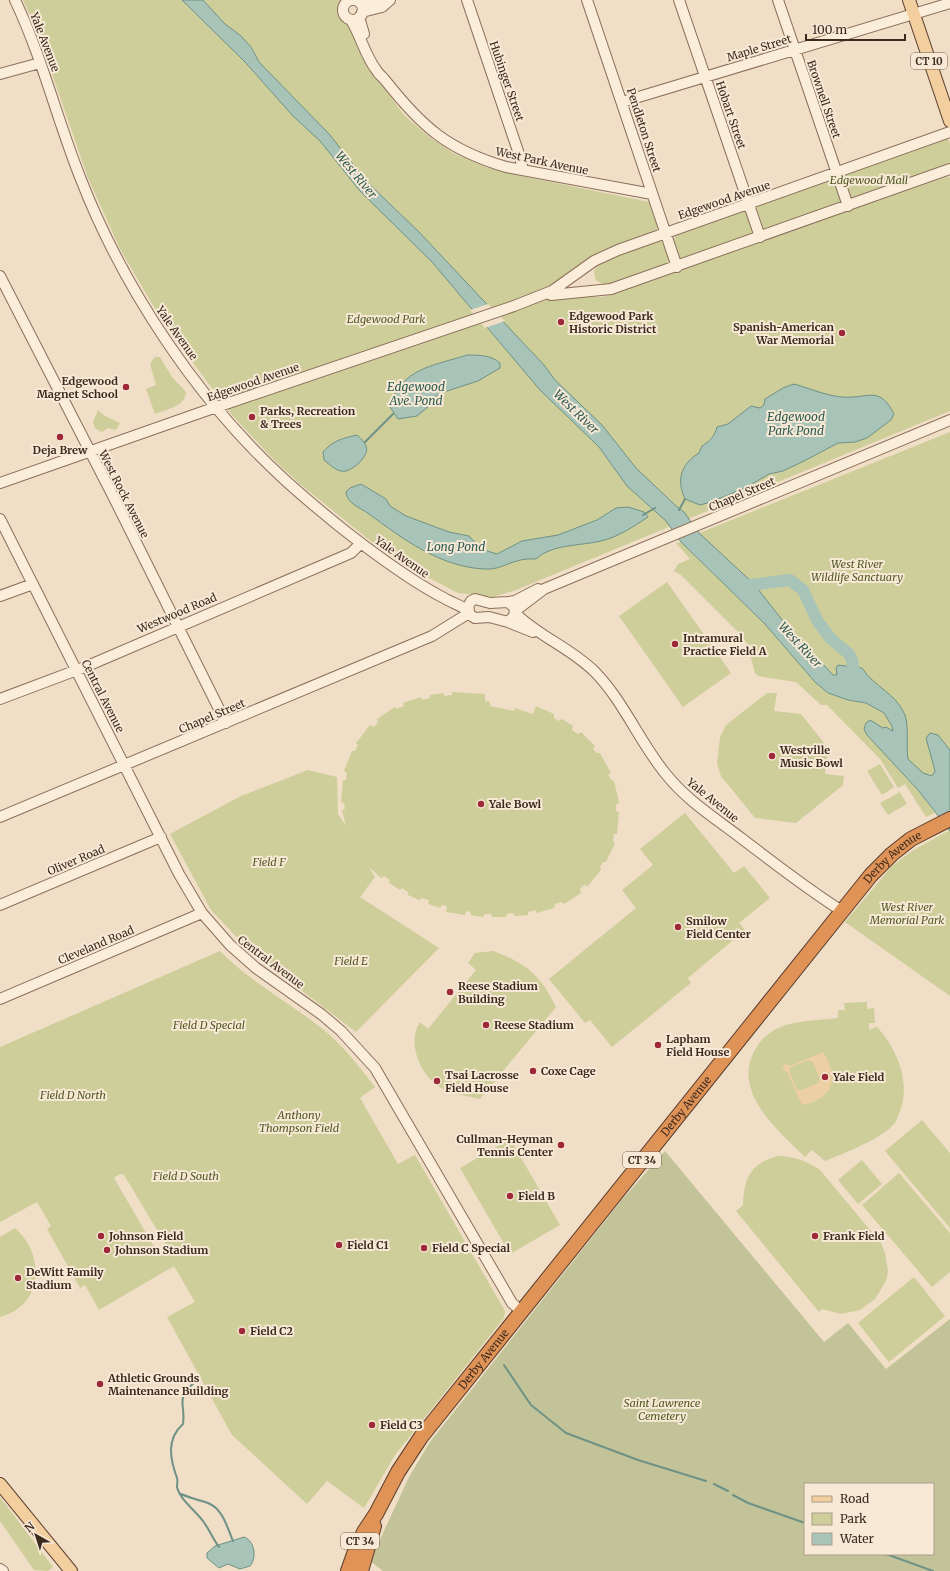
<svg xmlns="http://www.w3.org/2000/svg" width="950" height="1571" viewBox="0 0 950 1571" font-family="Merriweather,serif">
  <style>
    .green { fill: #cece9a; fill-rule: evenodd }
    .sand { fill: #ecd0a3; fill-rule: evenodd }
    .cemetery { fill: #c3c399; fill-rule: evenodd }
    .water { fill: #a8c3b8; stroke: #6e9285 }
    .pier { fill: #f0dec6 }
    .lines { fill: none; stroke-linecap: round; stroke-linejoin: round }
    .stream { stroke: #6e9285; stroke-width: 2 }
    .river { stroke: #a8c3b8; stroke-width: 12 }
    .minor-casing { stroke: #8c6f5b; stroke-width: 12 }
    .major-casing { stroke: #5a3e2f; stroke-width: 14 }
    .highway-casing { stroke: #5a3e2f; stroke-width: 16 }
    .minor { stroke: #faedda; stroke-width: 10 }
    .major { stroke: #f3ce9e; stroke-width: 12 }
    .highway { stroke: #e09356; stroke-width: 14 }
    .poi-dot { fill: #9d2938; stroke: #f7e9d6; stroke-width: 1.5 }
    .labels { text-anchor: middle; stroke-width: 4; stroke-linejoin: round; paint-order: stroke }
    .shield { fill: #f7e9d6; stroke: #746356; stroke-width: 1 }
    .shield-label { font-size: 10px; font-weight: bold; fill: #3c2a1f }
    .street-label { font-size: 11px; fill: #3c2a1f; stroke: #f7e9d6 }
    .park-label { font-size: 11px; font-style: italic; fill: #525925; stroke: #f7e9d6 }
    .poi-label { font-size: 11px; font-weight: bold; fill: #3c2a1f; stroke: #f7e9d6; text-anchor: start }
    .water-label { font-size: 12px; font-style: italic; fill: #2e5c53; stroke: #f7e9d6 }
  </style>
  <rect width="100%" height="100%" fill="#f0dec6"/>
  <path class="green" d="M23,0H341V14L351,24L377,79L404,115L428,136L455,154L485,167L522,176L649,202L658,227V230L592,256L560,282L565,296L602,297L613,294L947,175L950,178V411L516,590L493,597L458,593L402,564L383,551L300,484L274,460L232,415L164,324L120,249L88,178L39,36Z
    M948,138L950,144V164L851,200L843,175Z
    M833,179L841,203L763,231L754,206Z
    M745,210L754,234L680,258L673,240L676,235Z
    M660,241L665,243L670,260L668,264L612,284L604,285L596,280C592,271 595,266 603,261Z
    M155,357H160L172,377L186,392C185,407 167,409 155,414L146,389L156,385L150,364Z
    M98,410L105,416L120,423L116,430L108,428L102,432L95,428L93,422Z
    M950,432V806L907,768L897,723L884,701L832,681L692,536Z
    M681,542L764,623L815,682L848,700L866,703L884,713L892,726L893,732L883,729L870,720L866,723L864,729L867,735L918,790L935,813L926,817L905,784L898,788L880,759L827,705H821L796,682L758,676L755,673L747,644L742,636L681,575L674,571L678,564L690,559L676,543Z
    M667,582L731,673L683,707L619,616Z
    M452,692L485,694V701L490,702V706L514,711L515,708L533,714L536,706L554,714V718L559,721L562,719L573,726L572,730L578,734L581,732L595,746L593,749L597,753H600L611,773L608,775L611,780L614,781L619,802L616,805V811L619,812L617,834H614L613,841L615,843L606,862H603L600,867L601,870L588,886L584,885L580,889L581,893L564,904L561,902L555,904L554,908L537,913L535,910L528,912V915L515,916L513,913L507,914L506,917H492L491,914H485L483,917L471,915L470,912L466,911L465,915L446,912L447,906L442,905L440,908L428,904L429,900L422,898L419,900L408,895V892L402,888L400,890L389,883L390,880L384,876L381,878L369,867L375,877L360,897L439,948L356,1032L250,951L211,910L170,834L241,796L308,770L337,777L338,814L346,826L342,810L345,809L344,803L341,802L343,780H346L347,773L344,771L352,751H355L358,745L356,743L370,725L374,727L378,722L377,719L395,707L397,709L404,706L403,703L421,697L422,700L430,698V695L443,693L445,696L452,695Z
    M767,693H777L774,711L801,714L828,748L825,774L844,776L843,785L796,823L755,818L721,776L717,764L720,737L726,725Z
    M880,764L894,787L882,795L867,771Z
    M900,792L907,804L888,815L880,803Z
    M685,813L734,873L744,866L770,898L739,923L745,930L688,978L691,983L612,1047L590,1020L585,1023L549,979L636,908L622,890L653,865L640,849Z
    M950,830V996L845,922L892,866L912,851Z
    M220,951C249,981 287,1001 320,1027C341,1043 359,1066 375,1087L360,1098L398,1164L415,1155L505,1311L504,1318L395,1455L364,1508L327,1481L307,1504L232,1435L167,1317L195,1302L174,1266L99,1310L85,1285L80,1288L47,1229L51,1226L37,1202L0,1222V1047ZM120,1174L124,1175L166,1245L165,1250L160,1257L114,1178Z
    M493,951C526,963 541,976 556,1007L480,1099C467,1096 453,1094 441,1088C421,1076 406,1043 420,1022L428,1029L476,970L468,963L475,953Z
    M867,1002V1009L874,1008L875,1023H869V1030L877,1027C897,1049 911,1082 900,1111C898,1115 897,1120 895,1123C882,1139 844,1153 825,1161L812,1150L805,1157C777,1130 730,1090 756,1048C763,1036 776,1027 790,1024C806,1020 822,1020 838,1018V1010H845L844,1003Z
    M922,1120L950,1153V1228L885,1151Z
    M510,1139L560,1225L510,1254L460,1168Z
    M777,1156C794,1156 807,1161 820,1170L881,1243L885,1253L888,1272L886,1281L875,1299L860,1310L841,1314L822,1309L819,1312L736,1211L743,1205C744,1178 750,1164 777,1156Z
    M862,1160L882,1184L858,1204L838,1180Z
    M899,1173L950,1233V1272L932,1287L862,1205Z
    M15,1228C46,1255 43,1306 0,1317V1237Z
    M914,1277L945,1316L889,1362L858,1323Z
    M0,1497L53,1567L48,1571L34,1570L0,1521Z"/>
  <path class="sand" d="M823,1052C839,1078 834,1099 802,1105L787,1072L782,1070L785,1064L790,1066ZM808,1060L813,1062L820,1079L818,1083L801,1090L797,1089L789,1071L791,1067Z"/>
  <path class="cemetery" d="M665,1151L824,1342L848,1323L886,1369L950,1319V1571H383L370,1561L409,1477L430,1442L620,1202ZM805,1484H933V1554H805Z"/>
  <path class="water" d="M182,0H203L225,24L241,36L251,47L259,62L330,135L366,181L419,232L544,365L555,380L602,425L636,468L676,506L684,512L699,533L754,584L783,621L833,675H837L836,668L838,665L862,668C874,687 896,693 905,715C909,726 906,746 908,759L923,773L932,776L935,771L926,738L930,733L938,735L950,750V831L918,790L867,735L864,729L866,723L870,720L883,728L886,727L893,731L892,726L884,713L866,703L848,700L828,693L815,682L764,623L681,542L666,521L627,486L599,447L540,390L432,262L360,191L320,141L293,116L245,62Z
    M467,355C479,355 491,355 500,363V368L478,381L444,392L434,397L428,407L417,416L398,419L390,407C401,368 433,366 467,355Z
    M794,384C812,389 833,399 852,397C860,397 872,393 880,397C886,400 891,408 894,414L891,420L867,438L855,442L838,443L806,460L783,471L769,474L747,487L711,502L700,505L685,499C676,480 681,464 699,453L702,446C709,442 715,436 717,427L728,424L751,406L760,408L764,405L765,399L783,388Z
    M357,435C369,446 370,451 359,463C356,466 350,470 346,471C338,473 330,465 324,460L323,452C332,441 343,438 357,435Z
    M361,484L386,499L390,506L406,516L449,532L469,536L481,549L497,554L522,541L558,535L597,520L616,508L628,507L644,512L648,517C633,527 618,537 601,541C580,546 552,544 536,559C512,557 503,571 483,569C439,566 403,539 369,514C361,508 347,504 346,492L350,488Z
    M244,1537C255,1541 257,1558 250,1566L240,1569L228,1564L219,1568L207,1558V1553L215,1546Z"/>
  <path class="pier" d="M488,304L505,321L485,328L470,310Z"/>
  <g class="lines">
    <path class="stream" d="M365,442L393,414
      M679,510L685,499
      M643,515L655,508
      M504,1365L531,1405L566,1433L638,1460L706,1481
      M196,1381C174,1400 186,1402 183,1424C166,1439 170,1459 177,1478C178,1481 177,1483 177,1487C180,1500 195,1510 203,1521C209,1529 213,1539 219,1547
      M714,1484L728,1491
      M181,1494C190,1498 199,1500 208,1503C223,1509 227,1527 233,1541
      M733,1495L748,1503L805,1523
      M886,1554L933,1571"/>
    <path class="river" d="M742,586L790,580L803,590L818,622L831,639L849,654L852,660L855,683"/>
    <g class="minor-casing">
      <path id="minor" d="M15,0C42,57 57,119 80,177C123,288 198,401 286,481C325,516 366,549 410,578C421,585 432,592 444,598C452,603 461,605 468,611
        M467,0L520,157L523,170
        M587,0L677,267
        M679,0L760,237
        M778,0L848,206
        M343 10a10 10 0 1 1 20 0a10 10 0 1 1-20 0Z
        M360,3L377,0
        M362,12L382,7L390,0
        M359,17L364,34
        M351,20C361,36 365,56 377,71C379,75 383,77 385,80C422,127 448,150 506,167L652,194
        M0,74L40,63
        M622,102L950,3
        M0,276L114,498L226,723
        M551,295L611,289L950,169
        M0,483L205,411L514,306L552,291L594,261L618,250L950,132
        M0,519L179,874L202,913L230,945L256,968L321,1014L341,1031L375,1068L512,1303L521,1311
        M0,596L33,584
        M475,599L490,603L508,602L515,608L514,616L508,622L489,617L475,618L470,615L468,607L471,601Z
        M508,602L515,601L538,589
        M515,611L544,589L950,420
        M515,613C538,636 571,648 595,672C624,702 639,741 665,773C686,800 715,818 741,838C774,863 807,889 842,911
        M508,622L533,632
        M0,699L85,667L351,553L361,543
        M0,817L432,636L469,613
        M0,905L161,837
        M0,999L202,913
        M0,1569L3,1571"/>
    </g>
    <g class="major-casing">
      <path id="major" d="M909,0L950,121
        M0,1484L71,1571"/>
    </g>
    <g class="highway-casing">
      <g id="highway">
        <path id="s1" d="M348,1571L354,1554L364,1532L376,1514L398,1472L421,1437L871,875L892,854L911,839L950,819"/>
        <path d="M361,1571L374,1526"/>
      </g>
    </g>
    <use href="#minor" class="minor"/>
    <use href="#major" class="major"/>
    <use href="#highway" class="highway"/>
  </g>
  <g class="poi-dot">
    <circle cx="561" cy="322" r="4"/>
    <circle cx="842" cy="333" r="4"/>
    <circle cx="126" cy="387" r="4"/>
    <circle cx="252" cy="417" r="4"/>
    <circle cx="60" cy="437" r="4"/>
    <circle cx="675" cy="644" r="4"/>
    <circle cx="772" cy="756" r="4"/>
    <circle cx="481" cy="804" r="4"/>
    <circle cx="678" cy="927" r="4"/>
    <circle cx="450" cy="992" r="4"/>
    <circle cx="486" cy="1025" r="4"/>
    <circle cx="658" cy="1045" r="4"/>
    <circle cx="533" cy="1071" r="4"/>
    <circle cx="825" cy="1077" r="4"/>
    <circle cx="437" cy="1081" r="4"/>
    <circle cx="561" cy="1145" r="4"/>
    <circle cx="510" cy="1196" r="4"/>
    <circle cx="101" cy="1236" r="4"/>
    <circle cx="815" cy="1236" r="4"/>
    <circle cx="339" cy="1245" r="4"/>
    <circle cx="424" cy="1248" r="4"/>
    <circle cx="107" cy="1250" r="4"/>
    <circle cx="18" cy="1278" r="4"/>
    <circle cx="242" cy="1331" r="4"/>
    <circle cx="100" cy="1384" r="4"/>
    <circle cx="372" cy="1425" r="4"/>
  </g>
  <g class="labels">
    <g class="shield">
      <rect x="911" y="53" width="36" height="16" rx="3"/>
      <rect x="623" y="1152" width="38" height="16" rx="3"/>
      <rect x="341" y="1533" width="38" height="16" rx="3"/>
    </g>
    <g class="shield-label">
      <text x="929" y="65">CT 10</text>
      <text x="642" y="1164">CT 34</text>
      <text x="360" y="1545">CT 34</text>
    </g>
    <g class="street-label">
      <text transform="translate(45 42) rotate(69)" y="4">Yale Avenue</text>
      <text transform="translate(759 48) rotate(-17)" y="4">Maple Street</text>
      <text transform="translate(507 81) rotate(71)" y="4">Hubinger Street</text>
      <text transform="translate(824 99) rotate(71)" y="4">Brownell Street</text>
      <text transform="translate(731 115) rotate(71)" y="4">Hobart Street</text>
      <text transform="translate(644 130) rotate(72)" y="4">Pendleton Street</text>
      <text transform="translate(542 161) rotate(12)" y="4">West Park Avenue</text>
      <text transform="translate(724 200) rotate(-19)" y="4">Edgewood Avenue</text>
      <text transform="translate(177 333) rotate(55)" y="4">Yale Avenue</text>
      <text transform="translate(253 382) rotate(-19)" y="4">Edgewood Avenue</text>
      <text transform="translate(124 494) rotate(63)" y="4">West Rock Avenue</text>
      <text transform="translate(742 494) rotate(-23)" y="4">Chapel Street</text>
      <text transform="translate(402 557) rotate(35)" y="4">Yale Avenue</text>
      <text transform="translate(177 613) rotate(-23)" y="4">Westwood Road</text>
      <text transform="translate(103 696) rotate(63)" y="4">Central Avenue</text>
      <text transform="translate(212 716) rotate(-23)" y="4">Chapel Street</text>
      <text transform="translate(713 800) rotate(39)" y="4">Yale Avenue</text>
      <text dy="4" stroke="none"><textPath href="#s1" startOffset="901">Derby Avenue</textPath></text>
      <text transform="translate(76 860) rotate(-23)" y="4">Oliver Road</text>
      <text transform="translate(96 945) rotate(-23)" y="4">Cleveland Road</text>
      <text transform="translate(271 962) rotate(37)" y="4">Central Avenue</text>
      <text dy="4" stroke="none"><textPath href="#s1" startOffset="577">Derby Avenue</textPath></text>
      <text dy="4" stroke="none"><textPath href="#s1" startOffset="253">Derby Avenue</textPath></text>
    </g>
    <g class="park-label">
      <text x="869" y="184">Edgewood Mall</text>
      <text x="386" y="323">Edgewood Park</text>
      <text x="857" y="568">West River<tspan x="857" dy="13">Wildlife Sanctuary</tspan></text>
      <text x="269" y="866">Field F</text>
      <text x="907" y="911">West River<tspan x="907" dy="13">Memorial Park</tspan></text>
      <text x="351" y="965">Field E</text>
      <text x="209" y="1029">Field D Special</text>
      <text x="73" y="1099">Field D North</text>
      <text x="299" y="1119">Anthony<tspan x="299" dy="13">Thompson Field</tspan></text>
      <text x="186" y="1180">Field D South</text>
      <text x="662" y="1407">Saint Lawrence<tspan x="662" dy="13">Cemetery</tspan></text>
    </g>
    <g class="poi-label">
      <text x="569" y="320">Edgewood Park<tspan x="569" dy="13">Historic District</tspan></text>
      <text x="834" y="331" text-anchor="end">Spanish-American<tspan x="834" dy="13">War Memorial</tspan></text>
      <text x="118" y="385" text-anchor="end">Edgewood<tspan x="118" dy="13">Magnet School</tspan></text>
      <text x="260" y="415">Parks, Recreation<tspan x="260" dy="13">&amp; Trees</tspan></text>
      <text x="60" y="454" text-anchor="middle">Deja Brew</text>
      <text x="683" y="642">Intramural<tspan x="683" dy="13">Practice Field A</tspan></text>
      <text x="780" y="754">Westville<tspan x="780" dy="13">Music Bowl</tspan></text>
      <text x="489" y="808">Yale Bowl</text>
      <text x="686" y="925">Smilow<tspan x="686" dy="13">Field Center</tspan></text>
      <text x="458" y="990">Reese Stadium<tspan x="458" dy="13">Building</tspan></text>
      <text x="494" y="1029">Reese Stadium</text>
      <text x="666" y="1043">Lapham<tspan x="666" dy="13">Field House</tspan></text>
      <text x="541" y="1075">Coxe Cage</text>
      <text x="445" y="1079">Tsai Lacrosse<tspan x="445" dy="13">Field House</tspan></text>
      <text x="833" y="1081">Yale Field</text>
      <text x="553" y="1143" text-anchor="end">Cullman-Heyman<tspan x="553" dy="13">Tennis Center</tspan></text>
      <text x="518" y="1200">Field B</text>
      <text x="109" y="1240">Johnson Field</text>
      <text x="823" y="1240">Frank Field</text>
      <text x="347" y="1249">Field C1</text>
      <text x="432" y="1252">Field C Special</text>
      <text x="115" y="1254">Johnson Stadium</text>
      <text x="26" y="1276">DeWitt Family<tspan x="26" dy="13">Stadium</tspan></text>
      <text x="250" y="1335">Field C2</text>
      <text x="108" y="1382">Athletic Grounds<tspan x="108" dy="13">Maintenance Building</tspan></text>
      <text x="380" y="1429">Field C3</text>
    </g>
    <g class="water-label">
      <text transform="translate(356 175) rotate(50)" y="4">West River</text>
      <text x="416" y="391">Edgewood<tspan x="416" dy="14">Ave. Pond</tspan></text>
      <text transform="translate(576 412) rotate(44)" y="4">West River</text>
      <text x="796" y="421">Edgewood<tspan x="796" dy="14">Park Pond</tspan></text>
      <text x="456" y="551">Long Pond</text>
      <text transform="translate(800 645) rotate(47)" y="4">West River</text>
    </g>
  </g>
  <rect x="804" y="1483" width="130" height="72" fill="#f7e9d6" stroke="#ac9d8d"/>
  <rect x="812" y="1496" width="20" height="6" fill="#f3ce9e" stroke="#ac9d8d"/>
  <text x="840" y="1503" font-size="12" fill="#3c2a1f">Road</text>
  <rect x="812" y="1513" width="20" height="12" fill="#cece9a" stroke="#ac9d8d"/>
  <text x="840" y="1523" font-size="12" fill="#3c2a1f">Park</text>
  <rect x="812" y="1533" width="20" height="12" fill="#a8c3b8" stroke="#ac9d8d"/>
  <text x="840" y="1543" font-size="12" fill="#3c2a1f">Water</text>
  <g transform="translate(36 1535) rotate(321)" stroke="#f7e9d6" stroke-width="3" paint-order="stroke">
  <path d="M0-3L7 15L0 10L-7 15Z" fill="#3c2a1f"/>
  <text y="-6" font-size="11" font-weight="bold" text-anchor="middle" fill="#3c2a1f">N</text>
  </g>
  <path d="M806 34v6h99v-6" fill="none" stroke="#3c2a1f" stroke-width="2"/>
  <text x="812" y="34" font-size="12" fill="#3c2a1f" stroke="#f7e9d6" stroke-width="3" paint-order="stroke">100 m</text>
</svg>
